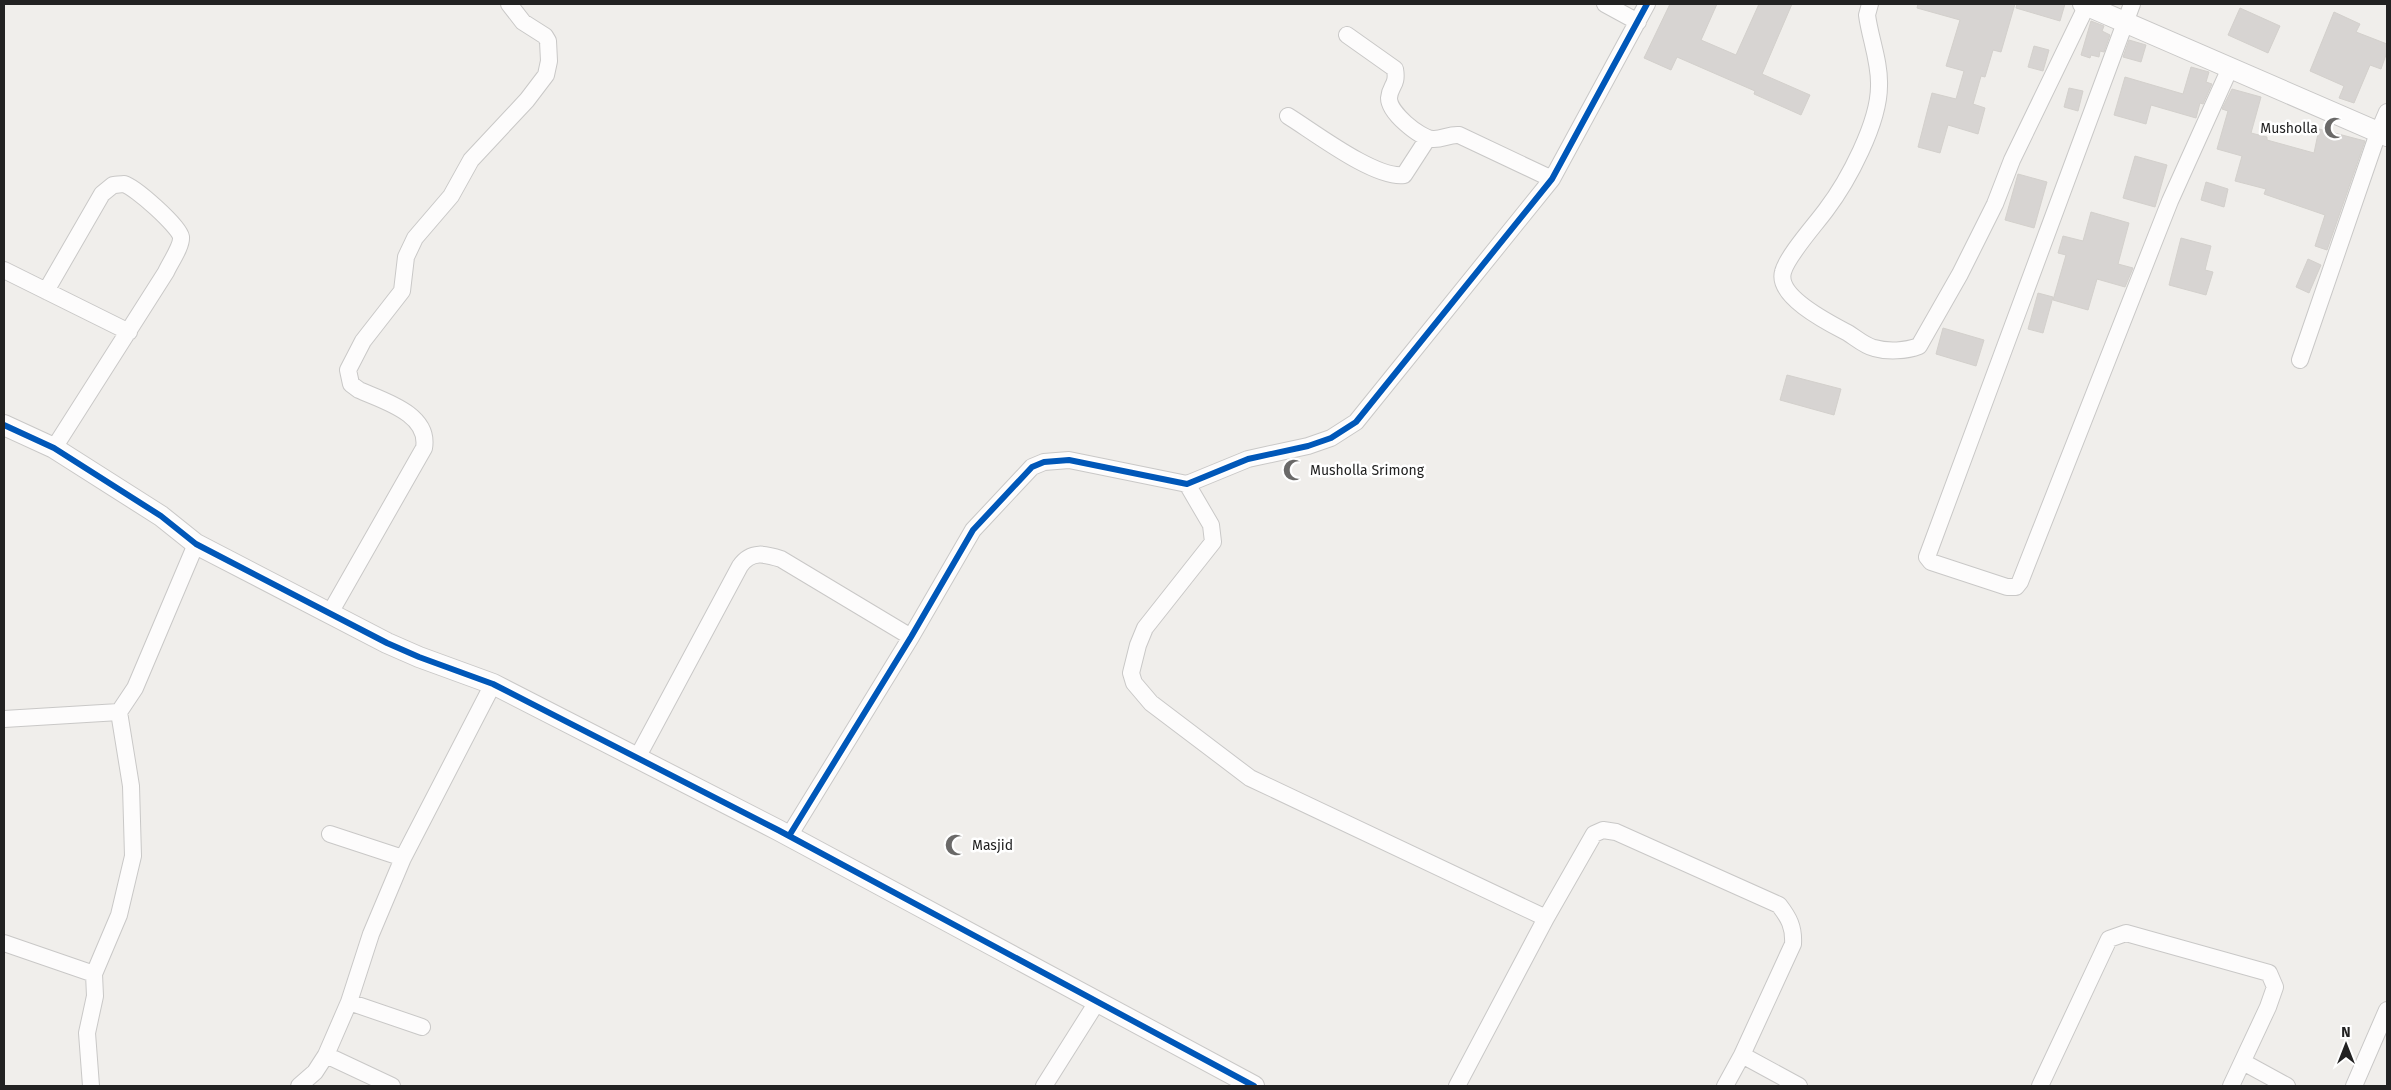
<svg xmlns="http://www.w3.org/2000/svg" width="2391" height="1090" viewBox="0 0 2391 1090" font-family="'Fira Sans',sans-serif">
  <style>
    .building { fill: #d7d4d2; stroke: #d3d0cc }
    .lines { fill: none; stroke-linecap: round; stroke-linejoin: round }
    .minor-casing { stroke: #c9c8c7; stroke-width: 18 }
    .tertiary-casing { stroke: #c9c8c7; stroke-width: 22 }
    .minor { stroke: #fdfcfc; stroke-width: 16 }
    .tertiary { stroke: #fdfcfc; stroke-width: 20 }
    .cycleway-casing { stroke: #fff; stroke-width: 9 }
    .cycleway { stroke: #0057b8; stroke-width: 6 }
    .labels { text-anchor: middle; stroke-width: 5; stroke-linejoin: round; paint-order: stroke }
    .poi-label { font-size: 14px; fill: #222; stroke: #fff; text-anchor: start }
  </style>
  <rect width="100%" height="100%" fill="#f0eeeb"/>
  <path class="building" d="M1670,4H1717L1701,40L1736,55L1759,4H1792L1762,74L1810,95L1801,115L1754,94L1755,91L1677,57L1671,70L1644,58Z
    M1918,4H2015L2001,52L1993,50L1985,77L1981,76L1973,104L1985,108L1978,134L1948,125L1940,153L1918,147L1932,93L1956,99L1964,71L1946,66L1960,20L1917,8Z
    M2017,4H2065L2060,21L2016,8Z
    M2240,8L2280,26L2268,53L2228,35Z
    M2334,12L2360,24L2356,32L2387,44V52L2381,69L2370,65L2354,103L2339,98L2344,86L2310,71Z
    M2091,21L2104,26L2102,31L2110,35L2104,52L2100,51L2099,57L2091,55L2090,58L2081,55Z
    M2129,40L2146,45L2141,62L2123,57Z
    M2034,46L2049,50L2043,71L2028,67Z
    M2191,67L2209,72L2206,82L2212,84L2203,104L2200,103L2196,118L2151,105L2146,124L2114,115L2125,77L2183,94Z
    M2069,88L2083,91L2078,111L2064,107Z
    M2232,89L2261,97L2251,133L2267,137V140L2314,153L2319,129L2365,141L2327,250L2315,246L2325,215L2264,194L2266,189L2235,181L2242,156L2217,149L2228,111L2222,109Z
    M2135,156L2167,165L2155,207L2123,198Z
    M2018,174L2047,182L2034,228L2005,220Z
    M2206,182L2228,189L2224,207L2201,200Z
    M2091,212L2129,223L2118,264L2133,268L2125,287L2097,279L2088,310L2053,300L2066,255L2058,253L2063,236L2083,241Z
    M2181,238L2211,246L2205,270L2213,272L2206,295L2169,285Z
    M2308,259L2321,265L2309,293L2296,287Z
    M2038,293L2053,297L2043,333L2028,329Z
    M1943,328L1984,340L1976,366L1936,354Z
    M1787,375L1841,389L1834,415L1780,400Z"/>
  <g class="lines">
    <g class="minor-casing">
      <path id="minor" d="M1605,4L1638,22
        M1870,4L1867,15C1870,38 1880,62 1879,86C1879,123 1848,181 1826,210C1815,225 1787,256 1783,272C1776,297 1831,324 1848,333C1856,338 1865,346 1874,348C1888,352 1906,351 1919,346L1960,274L1995,204L2012,160L2087,5
        M2132,4L1927,557L1931,562L2007,587H2016L2020,582L2170,201L2230,68
        M1347,35L1395,69C1398,86 1390,85 1389,98C1389,113 1419,137 1432,139C1442,140 1449,134 1459,135L1552,179
        M1288,116C1314,132 1375,179 1404,175L1428,138
        M4,270L129,332
        M46,291L102,194L113,185C116,185 121,184 124,184C135,187 179,226 181,237C182,246 170,263 166,272L54,448
        M2300,360L2378,133L2387,112
        M1187,484L1211,525L1213,542L1145,628L1138,645L1131,673L1134,683L1151,703L1250,778L1546,918L1594,834L1603,830L1616,832L1779,905C1789,918 1794,927 1793,944L1742,1055L1725,1086
        M330,613L424,448C430,414 384,401 359,390L351,384L348,370L363,341L402,291L406,257L415,238L451,196L471,160L527,100L546,75L549,61L548,41L545,36L523,22L509,4
        M4,719L119,712L135,688L196,544
        M637,758L740,566C751,550 766,554 781,559L911,637
        M330,834L403,858
        M789,836L911,637L973,530L1032,467L1044,462L1069,460L1187,484L1248,459L1308,446L1331,438L1356,422L1552,179L1647,4
        M4,943L94,974
        M349,1002L422,1027
        M326,1055L392,1086
        M1742,1055L1799,1086
        M2243,1062L2287,1086
        M91,1086L87,1033L95,996L94,974L119,915L133,856L131,786L119,712
        M299,1086L315,1072L326,1055L349,1002L371,934L403,858L493,684
        M1044,1086L1097,1002
        M1457,1086L1546,918
        M2040,1086L2109,939L2126,933L2269,973L2275,987L2268,1007L2231,1086
        M2354,1086L2387,1010"/>
    </g>
    <g class="tertiary-casing">
      <path id="tertiary" d="M2083,4L2387,136
        M4,425L54,448L161,516L196,544L387,643L419,657L493,684L778,830L1254,1086"/>
    </g>
    <use href="#minor" class="minor"/>
    <use href="#tertiary" class="tertiary"/>
    <g class="cycleway-casing">
      <path id="cycleway" d="M4,425L54,448L161,516L196,544L387,643L419,657L493,684L778,830L1254,1086
        M789,836L911,637L973,530L1032,467L1044,462L1069,460L1187,484L1248,459L1308,446L1331,438L1356,422L1552,179L1647,4"/>
    </g>
    <use href="#cycleway" class="cycleway"/>
  </g>
  <defs>
    <g id="mosque-bare" transform="scale(1.725)"><path d="M3.5-4.9A6 6 0 1 0 3.5 4.9A5 5 0 1 1 3.5-4.9Z" fill="#6a6968" stroke="#fff" stroke-width="2.5" paint-order="stroke"/></g>
  </defs>
  <g fill-rule="evenodd">
    <use href="#mosque-bare" x="2335" y="128"/>
    <use href="#mosque-bare" x="1294" y="470"/>
    <use href="#mosque-bare" x="956" y="845"/>
  </g>
  <g class="labels">
    <g class="poi-label">
      <text x="2318" y="133" text-anchor="end">Musholla</text>
      <text x="1310" y="475">Musholla Srimong</text>
      <text x="972" y="850">Masjid</text>
    </g>
  </g>
  <rect width="2391" height="1090" fill="none" stroke="#222222" stroke-width="10"/>
  <g transform="translate(2346 1045)" stroke="#ffffff" stroke-width="4" paint-order="stroke">
  <path d="M0-4L9 19L0 12L-9 19Z" fill="#222222"/>
  <text y="-8" font-size="14" font-weight="bold" text-anchor="middle" fill="#222222">N</text>
  </g>
</svg>
